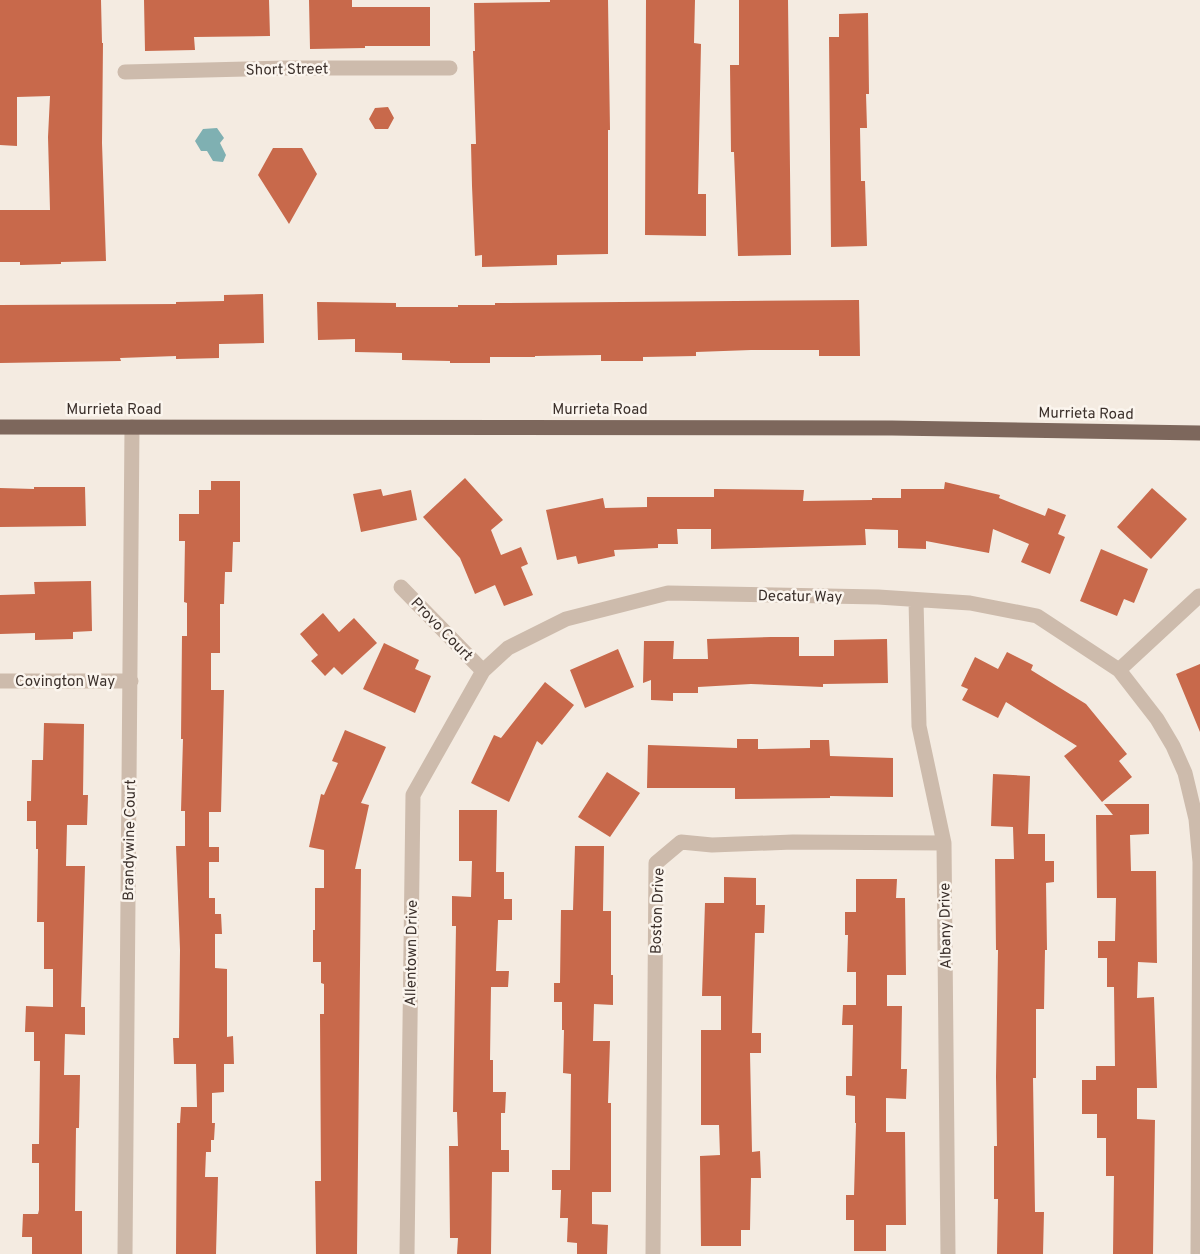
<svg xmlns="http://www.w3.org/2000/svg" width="1200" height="1254" viewBox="0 0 1200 1254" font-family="Overpass,sans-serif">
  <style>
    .water { fill: #7fb0b2 }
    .building { fill: #c8694b }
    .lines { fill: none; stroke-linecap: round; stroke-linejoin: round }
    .minor { stroke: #cdbbac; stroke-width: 15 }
    .major { stroke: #7d675c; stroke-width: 15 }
    .labels { text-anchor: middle; stroke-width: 5; stroke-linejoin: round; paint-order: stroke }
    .street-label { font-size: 15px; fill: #3b302b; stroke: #fbf5ee }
  </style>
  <rect width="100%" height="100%" fill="#f4ebe1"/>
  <path class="water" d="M217,128L224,138L220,143L226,155L223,162L213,161L207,151H201L195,141L203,129Z"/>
  <path class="building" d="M0,0H101L102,43H103L102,143L106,261L61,262V264L20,265V262H0V210H50L48,137L50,96L17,97V146L0,145Z
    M144,0H269L270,36L194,37L195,50L145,51Z
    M309,0H352V7H430V46H365V48L310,49Z
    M550,0H608L610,130H608V254L557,255V265L482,267V255L475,256L472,186L471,144H476L473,51H475L474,3L550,2Z
    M646,0H695L694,43L701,44L698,194H706V236L645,235Z
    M739,0H788L791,255L738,256L734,152H731L730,65H739Z
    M868,13L869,94H866L867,128H860L861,181H865L867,246L831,247L829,37H839V14Z
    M388,107L394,118L388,129H375L369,119L375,108Z
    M273,148H302L317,174L289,224L258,175Z
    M263,294L264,343L219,344V358L176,359V356L120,358L121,361L0,363V305L176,304V302L224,301V295Z
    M859,300L860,356H819V350H751L696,352V356L643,357V361H601V355L535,356V357H490V363H450V361L402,360V353L355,352V339L318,340L317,302L396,303V307H458V305H495V303Z
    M465,478L503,520L491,530L501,555L521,547L528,564L521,567L533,595L504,606L495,585L475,594L460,558L423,517Z
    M211,481H240V542H233L232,572H225L224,604H220V653H211V690H224L221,812H209V847H219V862H209V898H215V914H221L222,934H215V968L227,969V1037L233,1036L234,1064H224V1092L212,1093V1123H215L214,1140H211V1152H206L205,1177H218L216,1254H176L177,1123H180L181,1107H197L196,1064H174L173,1038H179L180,950L176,846H185V811H181L183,739H181L182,636H187V603L184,602L185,541H179V514H199V490H211Z
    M945,482L1000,495L999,498L1045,516L1048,508L1066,515L1058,534L1065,537L1050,574L1021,562L1029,544L993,529L989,553L926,541V549L898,548V530L865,529L866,545L711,549V529H677L678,544H658V548L614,550L615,556L578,564L576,556L557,560L546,510L603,498L605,508L647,507V497H714V489L804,490L803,501L872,500V498H901V489H944Z
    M34,487H85L86,526L0,527V488L34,489Z
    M1152,488L1187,519L1151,559L1117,527Z
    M381,489L383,496L411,490L417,520L361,532L353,494Z
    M1101,549L1148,569L1134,603L1124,599L1117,616L1080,601Z
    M91,581L92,631L73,632V639L35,640V633L0,634V595L35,594L34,582Z
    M323,613L339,632L354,618L377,643L342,675L334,667L325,676L311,661L318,655L300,634Z
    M771,637H799V656H834V640L887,639L888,683L823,684V687L751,684L698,687V693H673V701L651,700V680L643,683L644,641H674L673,659H708L707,639Z
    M384,643L419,660L415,669L431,676L415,713L363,689Z
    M618,649L634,687L585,708L570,670Z
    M1007,652L1033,665L1031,670L1086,704L1127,754L1119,761L1132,777L1102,802L1064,756L1077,746L1006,702L998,718L962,700L968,689L961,686L975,657L998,669Z
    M1200,664V732L1176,674Z
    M545,682L574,705L542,745L537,741L509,802L471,783L494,735L501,738Z
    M44,723L84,724L83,795H88L87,825H67L66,866H85L81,1007H85V1035L65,1034L64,1075H80L79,1128H76L75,1211H82V1254H32V1237H22L23,1214H38L39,1210V1163H32V1144H39L40,1061H34V1032H25L26,1006L53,1007V969H44V922H37L38,849H36V821H27V801H31L32,760H43Z
    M345,730L386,747L361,803L369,805L355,869H361L357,1254H316L315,1181H321L320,1014H324V984L321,983V962H313V930H315V888H324V850L309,847L321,794L324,795L338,763L332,761Z
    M737,739H758V749L810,748V740H829L830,756L893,758V797L830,796V798L735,799V788H647L648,745L737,748Z
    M607,772L640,793L610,837L578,817Z
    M993,774L1030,776L1028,834H1045V861H1054V882L1046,883L1047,950H1045L1044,1009H1036V1078H1033L1035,1212H1044L1043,1254H997L998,1199H994V1146H997L996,1077L998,950H996L995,859H1014L1013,827L991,826Z
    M1104,804H1149V834L1130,835L1131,871H1156L1157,963L1138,962L1137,998L1154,997L1157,1088H1137V1119L1155,1120L1153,1254H1113L1114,1176H1106V1138H1097V1114H1082V1080H1096V1066H1115L1114,987H1107V958H1098V941H1115L1116,898H1097L1096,815H1113Z
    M459,810H497L496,872H504V899H512V920H498L496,971H509L508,987H491L490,1060H493V1092H506L505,1113H501V1150H509V1172H492L491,1254H457L458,1238H450L449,1146H458L457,1112H453L456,926H452V896L471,897L472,861H459Z
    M575,846H604L603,911H611V975H613V1005L594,1004L593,1041H610L608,1103H611V1192H592V1224L608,1225L607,1254H577V1243L567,1242L568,1218H560L561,1190H552V1170H570L571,1074L563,1073L564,1030H562V1002H554V983H560L561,910H573Z
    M724,877L756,878V905H765L764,933H755L753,997L752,1033H761V1053H750L752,1152L760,1151L761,1178H751L750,1230H741V1246H701L700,1156L720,1155L719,1125H701V1030H721V996H702L705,903H724Z
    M856,879H897L896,898H905L906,975H887V1006H902L901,1069H907L906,1099L886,1098V1132H905L906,1225H886V1251H854V1220H846V1195H854L856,1123H855V1096L846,1095V1076H852L853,1025H842L843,1005H856V972H847L848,935H845V912H856Z"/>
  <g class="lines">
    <path class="minor" d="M125,72L286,68H450
      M401,587L483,671
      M916,600L919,726L944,843L948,1254
      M1119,670L1199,596
      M0,681H131
      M125,1254L132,427
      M407,1254L413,795L483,671L508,648L566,619L668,593L878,597L970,603L1037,616L1119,670L1157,719L1173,746L1185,773L1196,819L1200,862L1198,1254
      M653,1254L656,863L681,842L712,845L793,842L944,843"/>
    <path class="major" d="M0,427L892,428L1200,433"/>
  </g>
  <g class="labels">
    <g class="street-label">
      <text transform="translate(287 69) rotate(-1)" y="5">Short Street</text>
      <text x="114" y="414">Murrieta Road</text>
      <text x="600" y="414">Murrieta Road</text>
      <text transform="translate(1086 413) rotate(1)" y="5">Murrieta Road</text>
      <text transform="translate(800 596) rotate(1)" y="5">Decatur Way</text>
      <text transform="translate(442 629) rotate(46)" y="5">Provo Court</text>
      <text x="65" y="686">Covington Way</text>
      <text transform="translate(129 840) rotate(-89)" y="5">Brandywine Court</text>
      <text transform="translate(657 911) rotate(-88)" y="5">Boston Drive</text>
      <text transform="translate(945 926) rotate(-91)" y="5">Albany Drive</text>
      <text transform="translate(411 953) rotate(-89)" y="5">Allentown Drive</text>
    </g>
  </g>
</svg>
